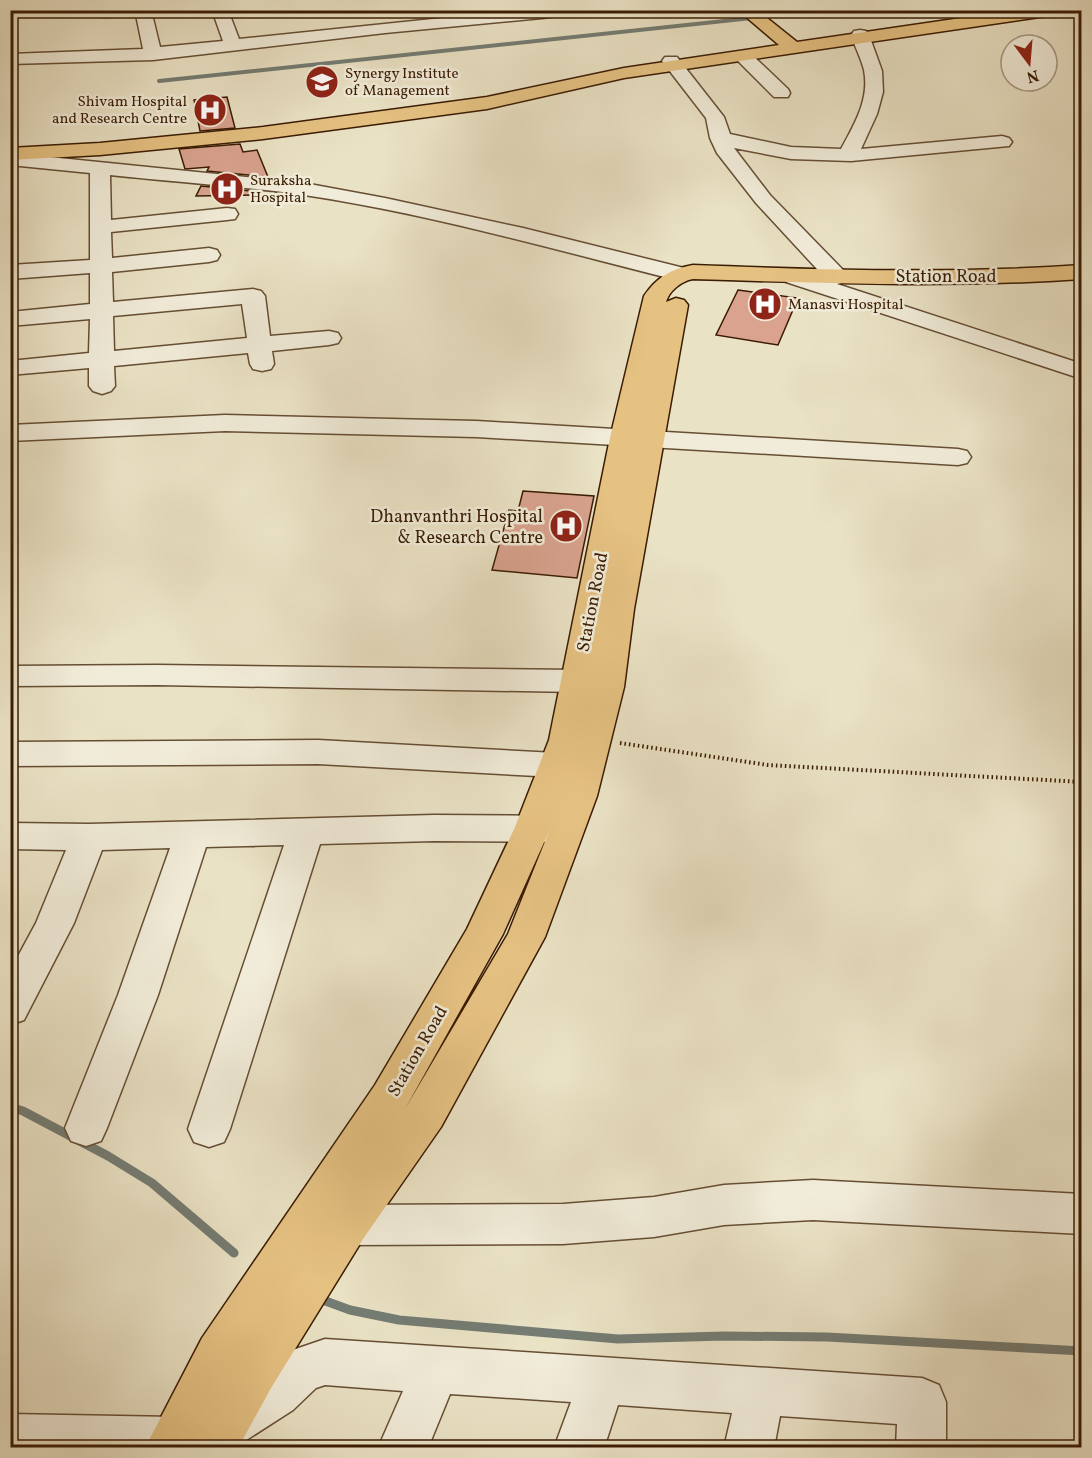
<svg xmlns="http://www.w3.org/2000/svg" width="1092" height="1458" viewBox="0 0 1092 1458" font-family="Vollkorn,serif">
  <style>
    .lines { fill: none; stroke-linecap: round; stroke-linejoin: round }
    .stream-far1 { stroke: #747c73; stroke-width: 4 }
    .stream { stroke: #747c73; stroke-width: 9 }
    .building { fill: #d9a38f; stroke: #3a1c03; stroke-width: 1.5 }
    .minor-casing { stroke: #664e34; stroke-width: 3 }
    .major-casing { stroke: #3a1c03; stroke-width: 3 }
    .highway-casing { stroke: #3a1c03; stroke-width: 3 }
    .path { stroke: #3a1c03; stroke-width: 4; stroke-dasharray: 1.5 3; stroke-linecap: butt }
    .minor { fill: #f1ecd9; fill-rule: evenodd }
    .major { fill: #e5c182; fill-rule: evenodd }
    .highway { fill: #e5c182; fill-rule: evenodd }
    .labels { text-anchor: middle; stroke-width: 5; stroke-linejoin: round; paint-order: stroke }
    .far-poi-label { font-size: 15px; fill: #3a1c03; stroke: #f1ecd9; text-anchor: start }
    .street-label { font-size: 18px; fill: #3a1c03; stroke: #f1ecd9 }
    .poi-label { font-size: 18px; fill: #3a1c03; stroke: #f1ecd9; text-anchor: end }
  </style>
  <rect width="100%" height="100%" fill="#eae2c5"/>
  <filter id="stains"><feTurbulence type="fractalNoise" baseFrequency=".00333" numOctaves="4"/><feColorMatrix values="0 0 0 0 .2 0 0 0 0 .09 0 0 0 0 .02 0 0 0 .5 -.17"/></filter>
  <radialGradient id="worn" r=".72"><stop offset=".6" stop-color="#630" stop-opacity="0"/><stop offset="1" stop-color="#630" stop-opacity=".3"/></radialGradient>
  <g class="lines">
    <path class="stream-far1" d="M159,81L827,10"/>
    <path class="stream" d="M10,1107L23,1111L108,1156L152,1183L234,1253
      M320,1299L350,1310L399,1320L618,1339L724,1336L827,1337L1082,1351"/>
  </g>
  <path class="building" d="M227,97L235,128L200,131L194,100Z
    M240,144L243,152L257,150L268,177L207,171L209,167L185,169L179,149Z
    M201,186L231,189L260,192L258,195L196,196Z
    M738,290L798,298L778,345L716,335Z
    M523,491L594,496L577,578L492,570L509,510L518,511Z"/>
  <g class="lines">
    <g class="minor-casing">
      <path id="minor" d="M10,10H21L16,20L10,21Z
        M95,10H131C124,17 106,18 96,16Z
        M135,10H151L160,47L223,41L212,10H228L239,39L520,10H576L568,15L542,18L385,33L153,60L10,64V54L143,49Z
        M860,30L866,31L869,35L882,71L883,92L877,114L861,149L1002,136L1009,138L1012,142L1009,146L851,161L791,159L734,148L770,195L845,272L848,277L845,282L837,284L1082,364V379L786,282L783,277L786,272L794,270L828,281L756,203L717,153L710,138L706,118L662,61L665,57H677L724,117L730,134L791,147L841,149C854,125 870,99 864,70C861,58 855,47 851,35L854,31Z
        M743,51L749,52L788,89L790,93L788,97H774L737,60L734,56L737,52Z
        M10,153L304,183L385,198L523,228L688,269L691,274L688,279L680,281C556,250 431,214 304,195C240,186 175,182 110,175L111,220L227,208L235,209L238,214L235,219L227,220L111,232L112,258L209,248L217,250L220,255L217,260L209,262L112,272L113,302L253,289L261,291L265,296L270,336L329,331L338,333L341,338L338,343L329,345L272,351L274,364L271,369L262,371L253,369L250,364L248,353L114,366L115,386L111,391L102,394L93,391L89,386V368L10,375V361L89,353L90,319L10,326V312L90,304V273L10,279V265L90,260V173L10,165ZM242,304L247,338L114,351L113,316Z
        M225,415L476,421L958,449L967,451L971,457L967,463L958,465L476,437L225,431L10,441V425Z
        M157,665L577,670L588,674L593,681L588,688L577,692L157,685L10,686V666Z
        M318,740L556,753L568,757L573,765L568,773L556,777L318,764L10,766V742Z
        M434,815L560,816L572,820L578,829L572,838L560,842L434,841L320,844L230,1129L224,1142L209,1147L194,1142L188,1129L284,845L206,847L158,995L107,1128L101,1141L86,1146L71,1141L65,1128L118,995L170,848L102,850L74,923L24,1020L10,1025V971L36,923L66,850L10,849V823L89,824Z
        M813,1180L1082,1194V1234L813,1220L724,1225L654,1237L563,1244L347,1245L331,1239L325,1225L331,1211L347,1205L563,1204L654,1197L724,1185Z
        M325,1339L922,1378L939,1385L946,1402V1448H896L897,1424L780,1416L774,1448H724L732,1413L618,1405L604,1448H554L571,1402L450,1394L428,1448H378L403,1391L325,1385L316,1388L293,1410L234,1448H10V1414L174,1417L211,1407L259,1376L284,1353Z"/>
    </g>
    <g class="major-casing">
      <path id="major" d="M738,10H757L797,42L1016,10H1062L1054,15L624,78L487,109L263,139L100,155L10,160V148L100,143L263,127L487,97L624,68L779,45Z"/>
    </g>
    <g class="highway-casing">
      <path id="highway" d="M693,265C822,270 952,274 1082,265V279C952,288 822,283 693,279C681,281 669,291 666,302L676,298L684,300L688,305L634,609L624,687L597,796L545,937L441,1127L363,1239L271,1388L238,1448H145L202,1338L375,1085L467,929L515,827L549,740L610,438L644,296C657,277 671,269 693,265ZM550,829L508,934L405,1109L503,934Z"/>
    </g>
    <path class="path" d="M620,743L768,765L1082,782"/>
    <use href="#minor" class="minor"/>
    <use href="#major" class="major"/>
    <use href="#highway" class="highway"/>
  </g>
  <defs>
    <g id="university-disc" transform="scale(1.725)"><circle r="9.5" fill="#8f2418" stroke="#f1ecd9"/><path d="M0-5L7-2L0 1L-7-2ZM-4 1L0 2.5L4 1V4Q0 6-4 4Z" fill="#fff"/></g>
    <g id="hospital-disc" transform="scale(1.725)"><circle r="9.5" fill="#8f2418" stroke="#f1ecd9"/><path d="M-5-5h3v3.5h4V-5h3V5h-3V1.5h-4V5h-3Z" fill="#fff"/></g>
  </defs>
  <g fill-rule="evenodd">
    <use href="#university-disc" x="322" y="82"/>
    <use href="#hospital-disc" x="210" y="110"/>
    <use href="#hospital-disc" x="227" y="189"/>
    <use href="#hospital-disc" x="765" y="304"/>
    <use href="#hospital-disc" x="566" y="526"/>
  </g>
  <g class="labels">
    <g class="far-poi-label">
      <text x="345" y="78">Synergy Institute<tspan x="345" dy="17">of Management</tspan></text>
      <text x="187" y="106" text-anchor="end">Shivam Hospital<tspan x="187" dy="17">and Research Centre</tspan></text>
      <text x="250" y="185">Suraksha<tspan x="250" dy="17">Hospital</tspan></text>
      <text x="788" y="309">Manasvi Hospital</text>
    </g>
    <g class="street-label">
      <text x="946" y="282">Station Road</text>
      <text transform="translate(592 602) rotate(-79)" y="6">Station Road</text>
      <text transform="translate(417 1051) rotate(-60)" y="6">Station Road</text>
    </g>
    <g class="poi-label">
      <text x="543" y="522">Dhanvanthri Hospital<tspan x="543" dy="21">&amp; Research Centre</tspan></text>
    </g>
  </g>
  <rect width="1092" height="1458" fill="none" stroke="#eae2c5" stroke-width="36"/>
  <rect x="12" y="12" width="1068" height="1434" fill="none" stroke="#3a1c03" stroke-width="3"/>
  <rect x="18" y="18" width="1056" height="1422" fill="none" stroke="#3a1c03" stroke-width="1.5"/>
  <g transform="translate(1029 63) rotate(164)"><circle r="28" fill="#f1ecd9" stroke="#a89983" stroke-width="1.5"/>
  <path d="M0-4.5L10 22L0 15L-10 22Z" fill="#8f2418"/>
  <text y="-9" font-size="16" font-weight="bold" text-anchor="middle" fill="#3a1c03">N</text>
  </g>
  <rect width="100%" height="100%" filter="url(#stains)"/>
  <rect width="100%" height="100%" fill="url(#worn)"/>
</svg>
